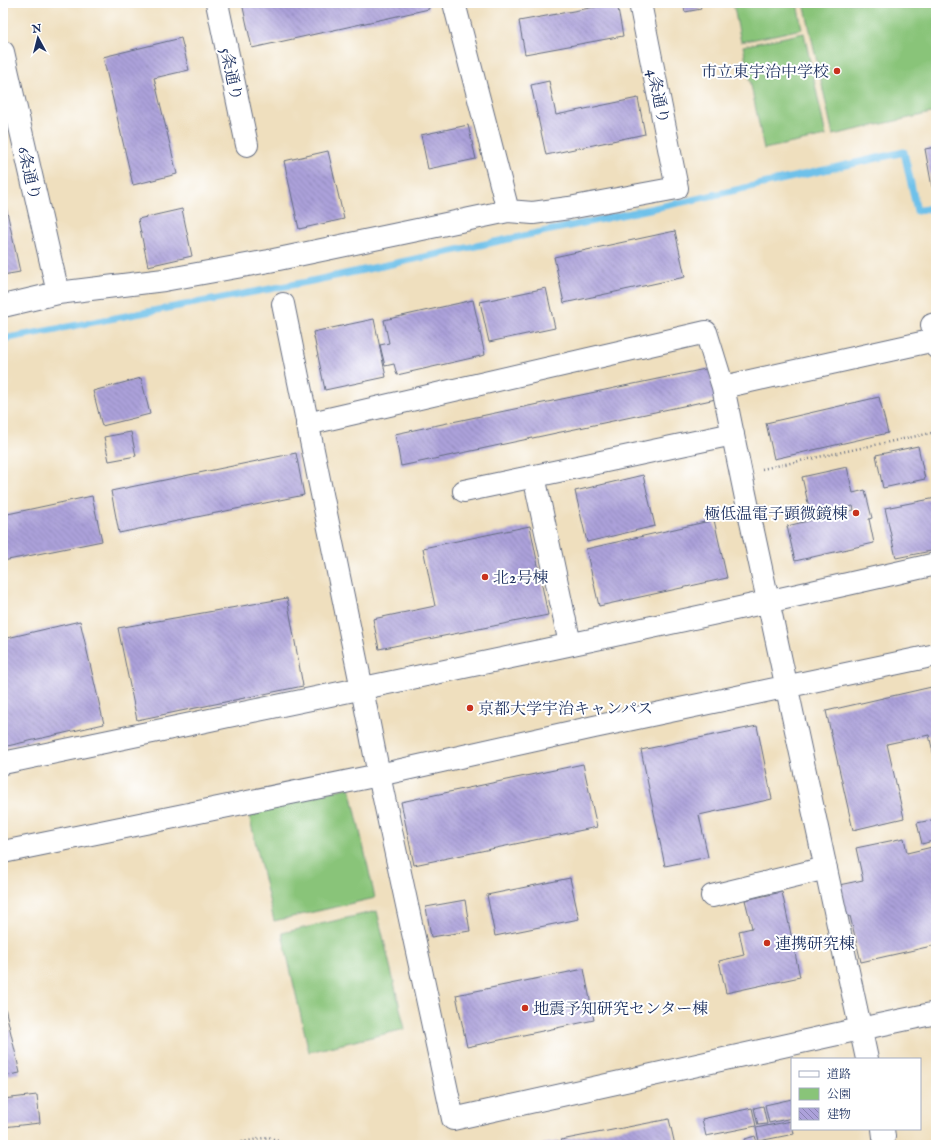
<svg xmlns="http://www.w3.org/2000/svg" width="939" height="1148" viewBox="0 0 939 1148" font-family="'IM FELL English','Noto Serif JP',serif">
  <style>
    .green { fill: #89c479; stroke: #527a6c }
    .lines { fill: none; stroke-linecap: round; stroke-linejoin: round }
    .stream { stroke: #6ec1ea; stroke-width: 7 }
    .building { fill: url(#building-back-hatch) }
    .minor-casing { stroke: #656d80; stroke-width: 24 }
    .path { stroke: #656d80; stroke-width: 2.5; stroke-dasharray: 1 3; stroke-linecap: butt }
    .minor { stroke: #fff; stroke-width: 22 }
    .poi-dot { fill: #c8321e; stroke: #fff; stroke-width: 1.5 }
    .labels { text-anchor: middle; stroke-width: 4; stroke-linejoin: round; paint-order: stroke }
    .poi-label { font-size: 16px; fill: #1b2f5e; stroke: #fff; text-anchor: start }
    .street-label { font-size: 16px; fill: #1b2f5e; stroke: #fff }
  </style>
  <defs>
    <pattern id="building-back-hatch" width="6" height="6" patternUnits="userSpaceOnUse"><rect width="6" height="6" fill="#aca1da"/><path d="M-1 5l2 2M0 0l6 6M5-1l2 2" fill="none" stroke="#8b84b4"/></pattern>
  </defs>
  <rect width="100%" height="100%" fill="#fff"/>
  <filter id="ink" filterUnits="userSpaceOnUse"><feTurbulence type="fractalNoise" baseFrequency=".025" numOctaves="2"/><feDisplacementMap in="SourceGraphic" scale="8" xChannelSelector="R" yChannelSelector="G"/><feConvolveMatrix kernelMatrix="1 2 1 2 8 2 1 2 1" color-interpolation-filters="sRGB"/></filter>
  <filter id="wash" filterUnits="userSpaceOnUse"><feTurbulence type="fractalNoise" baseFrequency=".012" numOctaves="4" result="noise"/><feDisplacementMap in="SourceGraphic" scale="16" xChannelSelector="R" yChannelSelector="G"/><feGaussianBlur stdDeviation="0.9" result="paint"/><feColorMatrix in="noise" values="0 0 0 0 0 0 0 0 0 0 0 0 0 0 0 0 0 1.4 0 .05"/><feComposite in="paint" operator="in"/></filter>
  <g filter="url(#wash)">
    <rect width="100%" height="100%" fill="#efdfbe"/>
    <path class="green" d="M733,3H797L802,29L741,42Z
      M804,3H936V112L833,135Z
      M804,33L826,136L764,149L743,46Z
      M350,787L375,898L274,921L248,811Z
      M377,911L405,1029L309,1052L282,933Z"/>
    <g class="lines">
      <path class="stream" d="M3,339L307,282L692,200L904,152L917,211L936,207"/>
    </g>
    <g id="blocks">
      <path class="building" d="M242,3H428L429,9L252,48Z
        M617,3L623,36L525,54L519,21Z
        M683,3H700L701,9L685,12Z
        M181,38L189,70L154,78L177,174L133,185L103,57Z
        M549,81L556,115L638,98L645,134L546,155L531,85Z
        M468,125L476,159L428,169L421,135Z
        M936,147V186L932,187L925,149Z
        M328,151L344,219L299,229L284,161Z
        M3,193L20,272L3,275Z
        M182,209L192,256L148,266L138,219Z
        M675,231L685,277L564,303L554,257Z
        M546,288L555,328L489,342L480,302Z
        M473,300L485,355L397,375L394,364L385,366L380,345L389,343L384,320Z
        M374,319L386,377L325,390L313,332Z
        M710,368L716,399L401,466L395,434Z
        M141,378L150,414L102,426L93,391Z
        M879,397L888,433L774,459L766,423Z
        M131,432L136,456L109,461L104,437Z
        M918,446L925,479L883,488L876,455Z
        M296,453L304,495L119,533L111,491Z
        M847,467L853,493L865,490L872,518L869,519L874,543L795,561L787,526L854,510L853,506L811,516L802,477Z
        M643,475L655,526L587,542L575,491Z
        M92,496L102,541L3,561V515Z
        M936,498V550L896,558L885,508Z
        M714,520L727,578L599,606L586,549Z
        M530,526L548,615L379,649L373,619L435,606L423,548Z
        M287,598L303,686L137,720L118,628Z
        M80,621L104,724L3,747V639Z
        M936,686V765L929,735L887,744L904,818L853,830L826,711Z
        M757,726L772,799L699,815L708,857L665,866L641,750Z
        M583,764L597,827L414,865L401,802Z
        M936,819V840L922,844L917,823Z
        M904,838L907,853L936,846V945L861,962L850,916L846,917L839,885L863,880L856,848Z
        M570,878L579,919L495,936L487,895Z
        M782,892L800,977L726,993L719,961L744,955L739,931L752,928L745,900Z
        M465,900L470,931L431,937L426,907Z
        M584,969L594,1020L467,1047L456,995Z
        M3,999L20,1073L3,1076Z
        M37,1095L40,1123L3,1127V1099Z
        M792,1099V1118L769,1123L765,1105Z
        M763,1106L767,1124L758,1125L754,1108Z
        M752,1108L756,1126L706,1136L702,1119Z
        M669,1119L675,1145H562L561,1140Z
        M791,1121L792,1129H793L794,1134L759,1141L756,1128Z
        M755,1136L758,1145H746L745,1139Z
        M559,1141L560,1145H542V1144Z"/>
    </g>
  </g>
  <g filter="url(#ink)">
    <use href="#blocks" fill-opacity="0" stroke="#656d80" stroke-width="1"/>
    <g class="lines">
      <g class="minor-casing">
        <path id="minor" d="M217,3L247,145
          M454,3L508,211L533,213L569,208L677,188L640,3
          M3,52L58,293
          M283,304L362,689L379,775L453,1119L860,1029L936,1013
          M3,306L58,293L164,280L269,261L508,211
          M936,324L932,325L936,347
          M307,424L706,332L723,387
          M534,476L570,644
          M464,491L733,434
          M3,763C314,698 626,635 936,564
          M3,852L379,775L594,727L936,655
          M712,896L826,868
          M867,1059L748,508L723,387L935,340
          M883,1129L884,1137"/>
      </g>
      <path class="path" d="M762,469L936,432
        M226,1145L269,1137L287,1145"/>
      <use href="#minor" class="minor"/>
    </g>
  </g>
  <g class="poi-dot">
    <circle cx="837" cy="71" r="4"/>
    <circle cx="856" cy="513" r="4"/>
    <circle cx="485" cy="577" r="4"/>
    <circle cx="470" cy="708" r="4"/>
    <circle cx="767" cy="943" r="4"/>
    <circle cx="525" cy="1008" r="4"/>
  </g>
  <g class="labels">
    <g class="poi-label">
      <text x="829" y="77" text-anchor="end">市立東宇治中学校</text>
      <text x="848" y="519" text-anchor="end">極低温電子顕微鏡棟</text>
      <text x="493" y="583">北2号棟</text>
      <text x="478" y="714">京都大学宇治キャンパス</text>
      <text x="775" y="949">連携研究棟</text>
      <text x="533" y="1014">地震予知研究センター棟</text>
    </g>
    <g class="street-label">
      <text transform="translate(232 74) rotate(78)" y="6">5条通り</text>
      <text transform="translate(659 96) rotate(78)" y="6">4条通り</text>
      <text transform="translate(30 173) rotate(77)" y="6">6条通り</text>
    </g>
  </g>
  <rect width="939" height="1148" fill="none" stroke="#fff" stroke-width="16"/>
  <rect x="791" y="1058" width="130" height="72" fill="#ffffff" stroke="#a4acbf"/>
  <rect x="799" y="1071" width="20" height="6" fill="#ffffff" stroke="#a4acbf"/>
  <text x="827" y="1078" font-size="12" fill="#1b2f5e">道路</text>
  <rect x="799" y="1088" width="20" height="12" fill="#89c479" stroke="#a4acbf"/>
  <text x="827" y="1098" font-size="12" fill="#1b2f5e">公園</text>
  <rect x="799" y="1108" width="20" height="12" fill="url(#building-back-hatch)" stroke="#a4acbf"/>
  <text x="827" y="1118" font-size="12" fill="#1b2f5e">建物</text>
  <g transform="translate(38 38) rotate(353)" stroke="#ffffff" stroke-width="3" paint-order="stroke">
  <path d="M0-3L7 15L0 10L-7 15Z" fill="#1b2f5e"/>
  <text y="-6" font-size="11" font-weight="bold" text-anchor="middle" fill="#1b2f5e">N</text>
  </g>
</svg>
